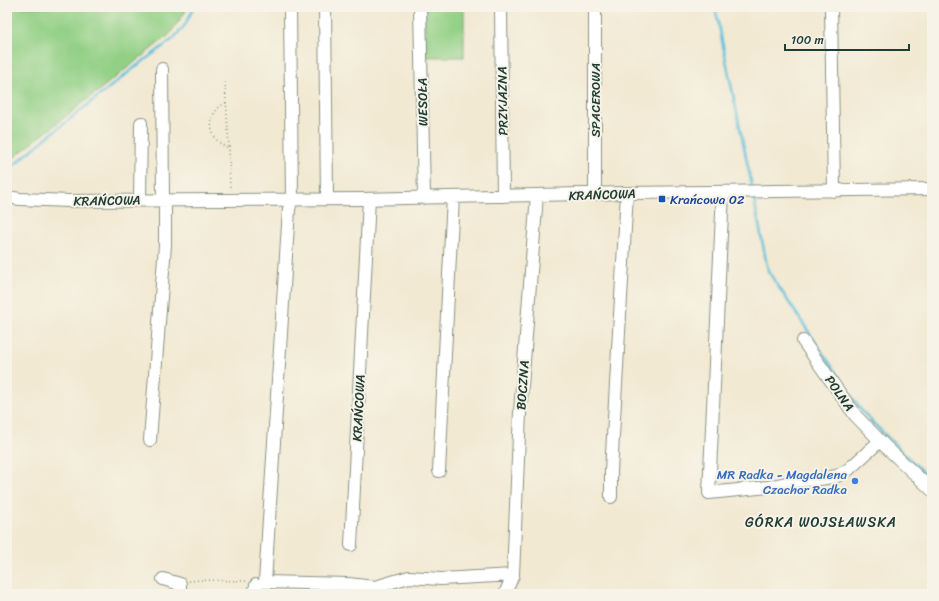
<svg xmlns="http://www.w3.org/2000/svg" width="939" height="601" viewBox="0 0 939 601" font-family="Sriracha,sans-serif">
  <style>
    .green { fill: #93d085; stroke: #59865c }
    .lines { fill: none; stroke-linecap: round; stroke-linejoin: round }
    .stream { stroke: #5ec0dd; stroke-width: 2.5 }
    .minor-casing { stroke: #889383; stroke-width: 14 }
    .path { stroke: #889383; stroke-width: 1.5; stroke-dasharray: 1 3; stroke-linecap: butt }
    .minor { stroke: #fff; stroke-width: 12 }
    .transit-dot { fill: #1a4fb4; stroke: #f7f3e8; stroke-width: 1.5 }
    .shop-dot { fill: #3f7fe0; stroke: #f7f3e8; stroke-width: 1.5 }
    .labels { text-anchor: middle; stroke-width: 4; stroke-linejoin: round; paint-order: stroke }
    .street-label { font-size: 13px; fill: #1f3d34; stroke: #f7f3e8 }
    .transit-label { font-size: 13px; fill: #164399; stroke: #f7f3e8; text-anchor: start }
    .shop-label { font-size: 13px; fill: #366cbe; stroke: #f7f3e8; text-anchor: end }
    .neighbourhood-label { font-size: 14px; letter-spacing: 1px; fill: #1f3d34; stroke: #f7f3e8 }
  </style>
  <rect width="100%" height="100%" fill="#f7f3e8"/>
  <filter id="ink" filterUnits="userSpaceOnUse"><feTurbulence type="fractalNoise" baseFrequency=".025" numOctaves="2"/><feDisplacementMap in="SourceGraphic" scale="8" xChannelSelector="R" yChannelSelector="G"/><feConvolveMatrix kernelMatrix="1 2 1 2 8 2 1 2 1" color-interpolation-filters="sRGB"/></filter>
  <filter id="wash" filterUnits="userSpaceOnUse"><feTurbulence type="fractalNoise" baseFrequency=".012" numOctaves="4" result="noise"/><feDisplacementMap in="SourceGraphic" scale="16" xChannelSelector="R" yChannelSelector="G"/><feGaussianBlur stdDeviation="0.9" result="paint"/><feColorMatrix in="noise" values="0 0 0 0 0 0 0 0 0 0 0 0 0 0 0 0 0 1.4 0 .05"/><feComposite in="paint" operator="in"/></filter>
  <g filter="url(#wash)">
    <rect width="100%" height="100%" fill="#f2e9d2"/>
    <path class="green" d="M7,7H187L186,11L169,35L7,163Z
      M425,7H464V57H425Z"/>
    <g class="lines">
      <path class="stream" d="M715,7L752,186
        M7,171L46,138L134,68L173,39L185,25L194,7
        M754,199L768,271L861,410L871,421L932,481"/>
    </g>
  </g>
  <g filter="url(#ink)">
    <g class="lines">
      <g class="minor-casing">
        <path id="minor" d="M290,7L292,199L289,209L265,582L348,584L375,587L409,577L441,579L513,575
          M325,7L327,199
          M420,7L424,198
          M501,7L503,196
          M595,7V194
          M831,7L834,191
          M162,69L163,200
          M723,192L709,493L768,487L795,481L820,479L837,476L849,469L880,441
          M7,197L20,199L69,201L361,199L627,193L932,189
          M140,200L141,123
          M803,341L855,415L887,448L932,490
          M150,440L165,245V200
          M439,471L453,197
          M611,497V471L627,193
          M351,545L369,199
          M163,579L180,584V594
          M254,594L256,585
          M505,594L513,575L520,412L537,195"/>
      </g>
      <path class="path" d="M225,82L229,148L230,190
        M226,103C205,112 207,141 229,148
        M189,581L200,580L247,581"/>
      <use href="#minor" class="minor"/>
    </g>
  </g>
  <rect class="transit-dot" x="658" y="195" width="8" height="8" rx="2"/>
  <circle class="shop-dot" cx="855" cy="481" r="4"/>
  <g class="labels">
    <g class="street-label">
      <text transform="translate(595 100) rotate(-90)" y="5">SPACEROWA</text>
      <text transform="translate(502 101) rotate(-91)" y="5">PRZYJAZNA</text>
      <text transform="translate(422 102) rotate(-91)" y="5">WESOŁA</text>
      <text transform="translate(602 194) rotate(-2)" y="5">KRAŃCOWA</text>
      <text transform="translate(107 200) rotate(-1)" y="5">KRAŃCOWA</text>
      <text transform="translate(522 385) rotate(-86)" y="5">BOCZNA</text>
      <text transform="translate(840 393) rotate(55)" y="5">POLNA</text>
      <text transform="translate(358 408) rotate(-87)" y="5">KRAŃCOWA</text>
    </g>
    <g class="transit-label">
      <text x="670" y="204">Krańcowa 02</text>
    </g>
    <g class="shop-label">
      <text x="847" y="479">MR Radka - Magdalena<tspan x="847" dy="15">Czachor Radka</tspan></text>
    </g>
    <g class="neighbourhood-label">
      <text x="821" y="527">GÓRKA WOJSŁAWSKA</text>
    </g>
  </g>
  <rect width="939" height="601" fill="none" stroke="#f7f3e8" stroke-width="24"/>
  <path d="M785 44v6h124v-6" fill="none" stroke="#1f3d34" stroke-width="2"/>
  <text x="791" y="44" font-size="12" fill="#1f3d34" stroke="#f7f3e8" stroke-width="3" paint-order="stroke">100 m</text>
</svg>
